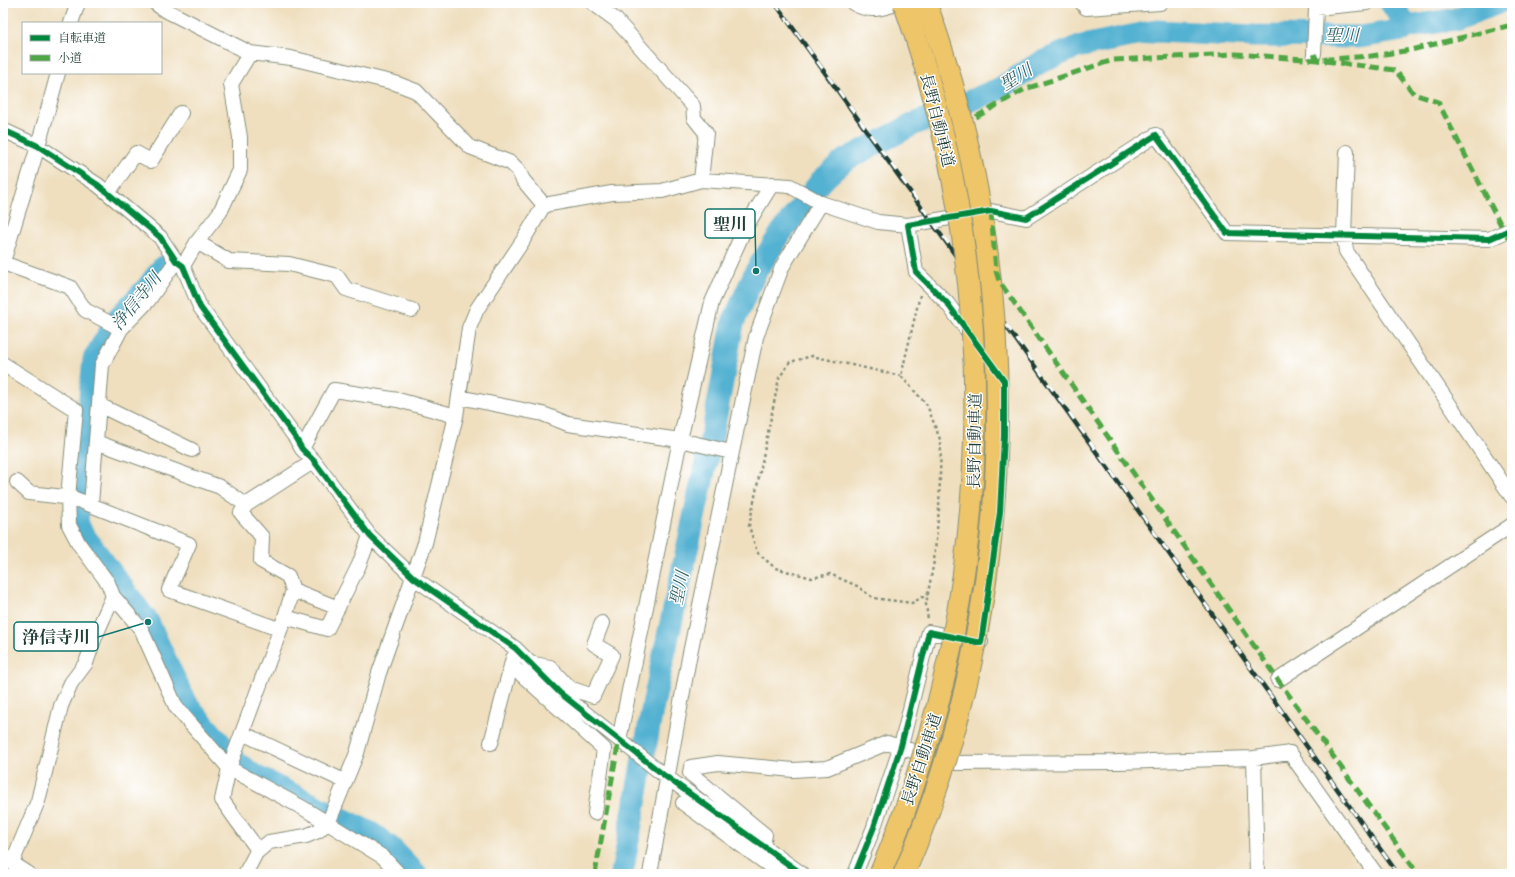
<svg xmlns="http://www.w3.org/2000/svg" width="1515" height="877" viewBox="0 0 1515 877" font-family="'IM FELL Great Primer','Noto Serif JP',serif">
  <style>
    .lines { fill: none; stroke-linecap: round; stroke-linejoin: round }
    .river { stroke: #53b1d1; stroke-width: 23 }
    .minor-casing { stroke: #878e7a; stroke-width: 16 }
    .path { stroke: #878e7a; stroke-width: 2.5; stroke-dasharray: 3 3; stroke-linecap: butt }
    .minor { stroke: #fff; stroke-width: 14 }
    .rail-casing { stroke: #1f3d34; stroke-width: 4.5 }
    .rail { stroke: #fff; stroke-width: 3; stroke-dasharray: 9; stroke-linecap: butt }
    .highway-bridge-casing { stroke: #878e7a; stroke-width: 23; stroke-linecap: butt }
    .highway-bridge { stroke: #eec569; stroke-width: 21 }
    .quiet { stroke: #4fa644; stroke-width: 5; stroke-dasharray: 10 5; stroke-linecap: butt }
    .cycleway-casing { stroke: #fff; stroke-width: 8 }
    .cycleway { stroke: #00873e; stroke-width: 6 }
    .labels { text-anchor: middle; stroke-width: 3; stroke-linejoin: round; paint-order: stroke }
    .street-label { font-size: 16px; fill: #1f3d34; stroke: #fff }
    .water-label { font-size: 17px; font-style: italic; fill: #2f6063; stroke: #fff }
    .leader { fill: none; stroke: #0f766e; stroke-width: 1.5 }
    .callout-dot { fill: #0f766e; stroke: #fff; stroke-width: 1.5 }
    .callout { fill: #fff; stroke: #0f766e; stroke-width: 1.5 }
    .callout-label { font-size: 17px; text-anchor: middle; font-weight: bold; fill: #1f3d34 }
  </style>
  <rect width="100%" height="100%" fill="#fff"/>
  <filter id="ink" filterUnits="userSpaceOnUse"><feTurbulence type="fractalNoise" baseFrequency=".025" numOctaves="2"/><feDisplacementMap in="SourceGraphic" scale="8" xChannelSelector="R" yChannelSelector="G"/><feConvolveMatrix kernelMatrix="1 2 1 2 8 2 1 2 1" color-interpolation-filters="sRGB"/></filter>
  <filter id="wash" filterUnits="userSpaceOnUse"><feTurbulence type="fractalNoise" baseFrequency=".012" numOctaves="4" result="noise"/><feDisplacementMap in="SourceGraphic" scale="16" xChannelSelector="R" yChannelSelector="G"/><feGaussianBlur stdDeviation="0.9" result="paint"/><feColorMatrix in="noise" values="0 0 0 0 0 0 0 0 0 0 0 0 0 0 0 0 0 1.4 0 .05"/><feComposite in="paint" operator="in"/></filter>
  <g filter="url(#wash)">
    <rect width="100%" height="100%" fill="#efdfbf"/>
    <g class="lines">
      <path class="river" d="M1391,3L1407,27
        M163,267L147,288L118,318L94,359L77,522L82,533L148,622L185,702L237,763L255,776L371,833L391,848L416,874
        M622,874L653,705L714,426L733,323L756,271L781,233L821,181L845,160L912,125L1001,88L1039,63L1077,47L1156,31L1254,36L1360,37L1403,30L1407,27L1456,19L1498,3"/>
    </g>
  </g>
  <g filter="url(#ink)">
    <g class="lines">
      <g class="minor-casing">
        <path id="minor" d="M155,3L163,9L250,53L291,58L395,83L416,91L470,147L511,163L518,170L523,180L544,205
          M593,3L616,20L693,106L694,118L706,133L701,180
          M853,3C869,13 882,9 899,3
          M1082,3L1086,8L1160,3
          M71,23L78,3
          M1314,54L1316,8L1367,3
          M3,130L38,146L98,185L160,237L176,261L183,266L200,307L295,437L302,449L314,461L370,536L414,578L515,648L560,693L665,776L802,874
          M1347,152L1344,236L1346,251L1512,497
          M108,193L136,153L151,161L181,113
          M544,205L612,193L662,191L701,180L790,186L821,203L878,222L908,225
          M197,242L229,261L289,264L337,276L346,289L412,310
          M3,262L38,146L58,73
          M3,263L70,287L85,310L121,329
          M183,266L197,242L220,212L240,170V137L231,84L250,53
          M3,364L76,410L68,497L69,525L79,544L108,583L113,596L95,637L86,663L71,683L61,706L38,801L12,863
          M996,370L947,303L916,272L908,225L991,211L1026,218L1156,135L1227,233L1489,239L1512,229
          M459,397L543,414L568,424L680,440L731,452
          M99,405L192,450
          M96,442L220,487L246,505
          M302,449L334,390L398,400L456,416
          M17,482L29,493L73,498L189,544L169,590L279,629
          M91,504L102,365L121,329L148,301L176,261
          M293,590L288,576L261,561L262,537L241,513L246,505L314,461
          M113,596L141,629L176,707L229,768L242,733
          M285,617L293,590L338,608
          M529,663L550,667L569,688L593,696L612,655L594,644L602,623
          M511,665L604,749L595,813
          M1278,680L1512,525
          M619,740L680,440L712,302L745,228L772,184
          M491,743L513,658
          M1254,758L1257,874
          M344,781L242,733L285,617L327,629L359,565L370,536
          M683,803L781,874
          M258,850L222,800L229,768L303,808L383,857L399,874
          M752,853L763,845L765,835L690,773L691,767L718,763L793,770L827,768L887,743L951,763L1118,762L1254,758L1290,753L1376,874
          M3,857L29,874
          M245,874L256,853L269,842L306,836L318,831L329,821L357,753L379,673L425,543L456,416L469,328L477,309L522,242L544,205
          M650,874L689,658L756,337L782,267L821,203
          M855,874L874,827L901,746L929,632L981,642"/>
      </g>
      <path class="path" d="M920,295L901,376L927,405L941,442L939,509L934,561L926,604L928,620
        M901,376L812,356L790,362L779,378L749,526L757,552L775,568L812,578L830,574L857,586L873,598L912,603L928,594"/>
      <use href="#minor" class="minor"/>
      <g class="rail-casing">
        <path id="rail" d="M775,3C985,292 1190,584 1398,874"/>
      </g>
      <use href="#rail" class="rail"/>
      <g class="highway-bridge-casing">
        <path id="highway-bridge" d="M880,874C998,596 1006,287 904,3
          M904,874C1021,602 1028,281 926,3"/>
      </g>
      <use href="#highway-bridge" class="highway-bridge"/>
      <path class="quiet" d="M1314,54L1317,60L1395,70L1414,94L1438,102L1505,233L1512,243
        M976,117L1025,89L1113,60L1236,54L1317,60L1371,56L1411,50L1512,25
        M991,211L996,271L999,281L1278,680L1418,874
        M595,874L619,740"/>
      <g class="cycleway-casing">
        <path id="cycleway" d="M3,130L38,146L98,185L160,237L176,261L183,266L200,307L295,437L302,449L314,461L370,536L414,578L515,648L560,693L665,776L802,874
          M855,874L874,827L901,746L929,632L981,643L1000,512L1004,436V381L947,303L916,272L908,225L991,211L1026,218L1156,135L1227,233L1489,239L1512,229"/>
      </g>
      <use href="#cycleway" class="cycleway"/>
    </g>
  </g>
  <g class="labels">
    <g class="street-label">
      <text transform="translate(938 120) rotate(76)" y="6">長野自動車道</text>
      <text transform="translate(974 441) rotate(-89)" y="6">長野自動車道</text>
      <text transform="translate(921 759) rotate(-72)" y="6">長野自動車道</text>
    </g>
    <g class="water-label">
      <text x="1342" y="41">聖川</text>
      <text transform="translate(1016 77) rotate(-32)" y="6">聖川</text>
      <text transform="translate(136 301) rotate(-51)" y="6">浄信寺川</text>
      <text transform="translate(679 588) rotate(-78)" y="6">聖川</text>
    </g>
  </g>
  <path class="leader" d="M756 271L755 224M148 622L98 637"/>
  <g class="callout-dot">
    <circle cx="756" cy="271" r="4"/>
    <circle cx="148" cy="622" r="4"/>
  </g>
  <g class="callout">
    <rect x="705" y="209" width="50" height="29" rx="4"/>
    <rect x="14" y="622" width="84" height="29" rx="4"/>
  </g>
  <g class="callout-label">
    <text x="730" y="230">聖川</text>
    <text x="56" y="643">浄信寺川</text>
  </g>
  <rect width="1515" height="877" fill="none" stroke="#fff" stroke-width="16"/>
  <rect x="22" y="22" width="140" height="52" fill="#ffffff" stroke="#a5b1ae"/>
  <rect x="30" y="35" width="20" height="6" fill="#00873e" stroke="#a5b1ae"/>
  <text x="58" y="42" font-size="12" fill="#1f3d34">自転車道</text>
  <rect x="30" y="55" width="20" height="6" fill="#4fa644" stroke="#a5b1ae"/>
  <text x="58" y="62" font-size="12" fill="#1f3d34">小道</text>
</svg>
